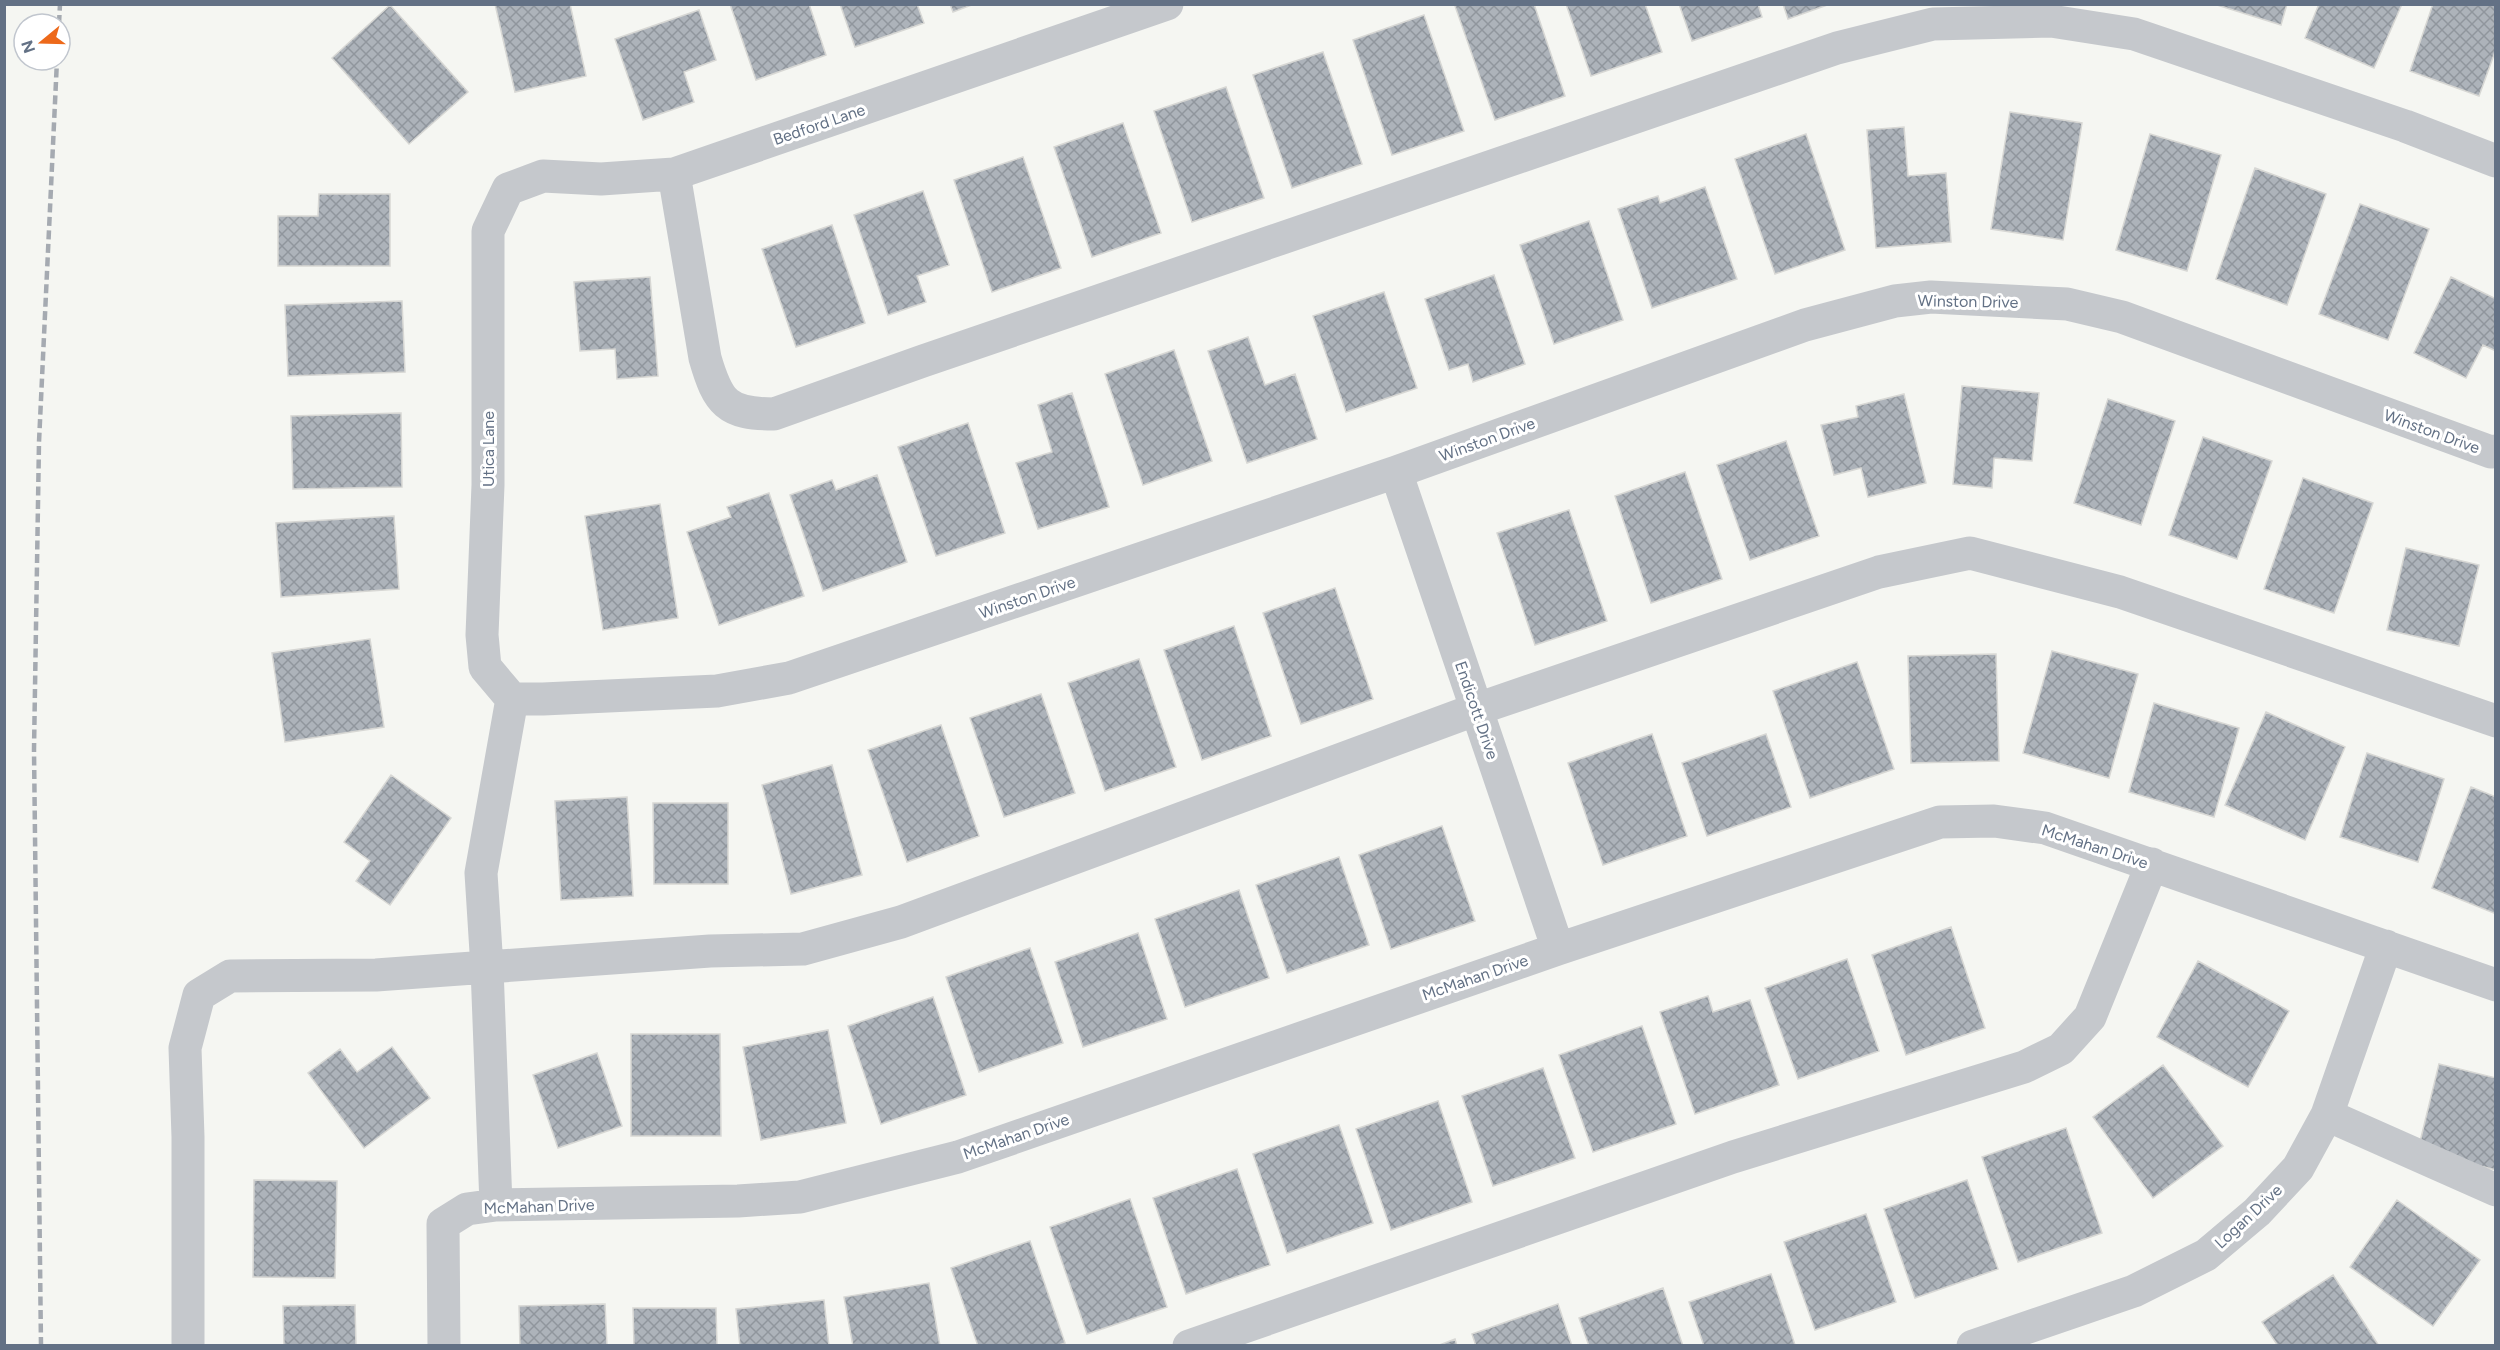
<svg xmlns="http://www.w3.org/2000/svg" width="2500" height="1350" viewBox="0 0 2500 1350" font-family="Figtree,sans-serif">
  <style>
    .building { fill: url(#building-cross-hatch); stroke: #d7d7d4; stroke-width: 1.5 }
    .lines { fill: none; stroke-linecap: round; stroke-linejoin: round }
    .minor { stroke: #c5c8cc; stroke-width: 33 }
    .rail { stroke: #a5aab1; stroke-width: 4.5; stroke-dasharray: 9 4.5; stroke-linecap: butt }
    .labels { text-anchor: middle; stroke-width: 6; stroke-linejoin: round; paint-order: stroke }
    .street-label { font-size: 16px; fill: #637185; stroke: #fff }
  </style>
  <defs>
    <pattern id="building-cross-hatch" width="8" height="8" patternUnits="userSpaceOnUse" patternTransform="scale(1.5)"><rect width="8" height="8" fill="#adb3ba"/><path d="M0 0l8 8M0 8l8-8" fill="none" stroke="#90969d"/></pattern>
  </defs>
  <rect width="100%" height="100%" fill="#f5f6f2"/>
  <path class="building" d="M495,4H570L586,76L515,92Z
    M730,4H809L826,55L756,80Z
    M840,4H917L924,23L855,47Z
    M950,4H974L953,12Z
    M1459,4H1534L1565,96L1495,120L1455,6Z
    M1566,4H1645L1662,52L1591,76Z
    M1679,4H1758L1762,17L1692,41Z
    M1783,4H1830L1788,19Z
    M2214,4H2287L2281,25Z
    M2319,4H2402L2374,68L2305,38Z
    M2433,4H2496V49L2479,96L2410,71Z
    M390,5L468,92L409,144L332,58Z
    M699,10L716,60L684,72L694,102L643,120L615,39Z
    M1424,15L1464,131L1392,155L1353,40Z
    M1323,52L1362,164L1292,188L1253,75Z
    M1226,87L1264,198L1192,222L1154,111Z
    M2010,112L2082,123L2063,240L1991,229Z
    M1123,123L1161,233L1092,257L1054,147Z
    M1904,127L1908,176L1946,173L1951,242L1876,248L1867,130Z
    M1806,134L1845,250L1775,274L1735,159Z
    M2150,134L2221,155L2187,271L2116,250Z
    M1023,157L1061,268L992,292L954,180Z
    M2255,168L2326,194L2287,305L2216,279Z
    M1705,187L1737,279L1652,308L1618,209L1658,196L1660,203Z
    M923,191L949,265L917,276L926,302L888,315L854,215Z
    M319,194H390V266H278V216H318Z
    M2360,204L2429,229L2388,340L2319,314Z
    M1589,221L1623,320L1554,344L1520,245Z
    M832,225L865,323L796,347L762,249Z
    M1494,275L1525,364L1473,382L1468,364L1449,370L1425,299Z
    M650,277L658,376L617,379L615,349L580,351L574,282Z
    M2451,277L2496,299V351L2483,345L2466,378L2414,353Z
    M1384,292L1417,388L1346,412L1313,316Z
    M402,301L405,372L288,376L285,305Z
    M1248,337L1265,385L1295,374L1317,439L1247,463L1208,351Z
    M1174,350L1212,461L1143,485L1105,374Z
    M1962,386L2039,393L2032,461L1994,458L1992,488L1953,484Z
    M1072,393L1109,507L1038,529L1016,463L1052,452L1038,405Z
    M1904,394L1926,483L1868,497L1861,468L1834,475L1821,425L1858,417L1856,406Z
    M2108,399L2175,421L2141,525L2074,503Z
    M401,413L402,487L293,489L291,416Z
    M968,423L1005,533L936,556L898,447Z
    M2203,437L2272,461L2237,559L2169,535Z
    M1786,441L1819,536L1750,560L1717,465Z
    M1685,472L1722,579L1651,603L1615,496Z
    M877,475L907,562L823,591L790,495L832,480L836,490Z
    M2303,478L2373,503L2334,613L2264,589Z
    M769,493L804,596L719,625L687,532L731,517L727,507Z
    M660,504L678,618L603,630L585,516Z
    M1569,510L1607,621L1535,645L1497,533Z
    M394,516L399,589L281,597L276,523Z
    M2406,548L2479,565L2459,646L2387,630Z
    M1335,588L1373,699L1301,724L1263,613Z
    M1234,626L1271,736L1202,760L1164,650Z
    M370,639L384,727L285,742L272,653Z
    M2052,651L2138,674L2109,778L2023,753Z
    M1996,654L1999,761L1911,763L1908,656Z
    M1139,659L1176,767L1105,791L1068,683Z
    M1857,662L1894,769L1810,798L1773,691Z
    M1041,694L1075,793L1004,817L970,718Z
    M2154,703L2239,728L2214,817L2129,792Z
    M2266,712L2345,747L2305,840L2225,805Z
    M941,725L979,836L907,862L868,750Z
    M1652,734L1687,836L1603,865L1568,763Z
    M1766,734L1791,807L1707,836L1682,763Z
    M2367,753L2444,779L2418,862L2340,837Z
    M832,765L862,875L791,894L762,785Z
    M391,775L451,818L390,905L356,881L370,861L344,842Z
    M2471,787L2496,797V914L2432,888Z
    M627,797L633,896L561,900L555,801Z
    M653,803H728V884H654Z
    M1442,826L1475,921L1391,949L1359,855Z
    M1339,857L1369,945L1287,973L1256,885Z
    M1239,890L1269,978L1185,1007L1155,919Z
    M1951,927L1985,1028L1906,1055L1872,955Z
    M1138,933L1167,1019L1083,1047L1055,962Z
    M1030,948L1063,1043L979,1072L946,977Z
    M1847,959L1879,1051L1798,1079L1765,988Z
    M2198,961L2289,1011L2248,1087L2157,1037Z
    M1708,996L1713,1012L1750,1000L1779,1085L1695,1114L1660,1012Z
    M933,997L966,1095L881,1124L848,1026Z
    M1642,1026L1676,1124L1593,1152L1559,1055Z
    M828,1030L846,1123L761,1140L743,1047Z
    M631,1034H720L721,1136H631Z
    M392,1047L430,1098L364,1148L308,1073L340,1049L357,1072Z
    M597,1053L622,1126L558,1148L533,1075Z
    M2439,1064L2496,1078V1170L2418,1150Z
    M2163,1065L2223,1146L2153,1198L2093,1117Z
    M1543,1068L1575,1158L1493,1186L1462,1096Z
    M1438,1101L1472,1202L1391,1230L1356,1129Z
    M1339,1125L1373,1223L1287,1253L1253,1154Z
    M2066,1128L2102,1233L2018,1262L1982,1157Z
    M1237,1169L1270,1265L1186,1294L1153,1198Z
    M254,1180L337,1181L335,1278L253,1277Z
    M1967,1180L1998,1269L1915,1298L1884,1209Z
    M1130,1199L1167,1307L1087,1334L1050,1227Z
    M2397,1200L2480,1260L2433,1326L2350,1267Z
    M1866,1214L1896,1302L1815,1330L1784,1242Z
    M1030,1241L1065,1343L1056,1346H978L951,1268Z
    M1771,1274L1795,1345L1704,1346L1689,1302Z
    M2333,1275L2379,1346H2278L2262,1322Z
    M929,1283L940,1346H853L844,1297Z
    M1663,1288L1683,1346H1589L1579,1318Z
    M824,1300L829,1346H740L736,1309Z
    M605,1304L607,1346H520L519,1306Z
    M1558,1304L1572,1346H1476L1472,1334Z
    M355,1305L356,1346H284L283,1306Z
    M633,1308H716L717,1346H634Z
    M1455,1339L1457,1346H1437Z"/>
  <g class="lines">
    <path class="minor" d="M1167,4L674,174L601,179L543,176L508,189L488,231V485L482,635L485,667L512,699H543L717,691L789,678L1396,472L1805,325L1895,301L1931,297L2067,304L2122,317L2491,452L2496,451
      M674,174L705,358C718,403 727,414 774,414L923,361L1837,48L1933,24L2051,21L2134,34L2405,126L2496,161
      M1396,472L1558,949
      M2327,1115L2496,1190
      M496,1205L487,968L481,873L512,699
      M188,1346V1137L185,1048L199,995L230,976L376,975L710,951L803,949L901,922L1477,709L1879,572L1970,553L2120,592L2496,721
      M444,1346L443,1224L467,1209L496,1205L738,1201L800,1197L958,1157L1558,949L1940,822L1994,821L2045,828L2496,985
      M1189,1346L1733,1157L2024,1067L2061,1049L2090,1017L2152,864
      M1973,1346L2134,1291L2206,1255L2257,1212L2298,1168L2327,1115L2386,946"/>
    <path class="rail" d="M59,24L60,4
      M41,1346L34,750L39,442L57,60"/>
  </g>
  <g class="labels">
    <g class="street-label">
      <text transform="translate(819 124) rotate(-19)" y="6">Bedford Lane</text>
      <text transform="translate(1968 301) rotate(1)" y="6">Winston Drive</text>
      <text transform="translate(2432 431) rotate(20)" y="6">Winston Drive</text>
      <text transform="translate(1487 439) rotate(-20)" y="6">Winston Drive</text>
      <text transform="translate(488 449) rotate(-90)" y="6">Utica Lane</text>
      <text transform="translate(1027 597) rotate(-19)" y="6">Winston Drive</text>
      <text transform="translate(1477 710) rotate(71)" y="6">Endicott Drive</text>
      <text transform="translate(2095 846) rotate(18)" y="6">McMahan Drive</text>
      <text transform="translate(1475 977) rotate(-19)" y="6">McMahan Drive</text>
      <text transform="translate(1016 1136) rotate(-19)" y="6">McMahan Drive</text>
      <text transform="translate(539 1206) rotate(-2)" y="6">McMahan Drive</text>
      <text transform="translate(2248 1216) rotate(-43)" y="6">Logan Drive</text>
    </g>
  </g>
  <rect width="2500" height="1350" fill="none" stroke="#637185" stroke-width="12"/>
  <g transform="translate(42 42) rotate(251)"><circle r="28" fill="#ffffff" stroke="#c1c6ce" stroke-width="1.5"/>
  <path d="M0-4.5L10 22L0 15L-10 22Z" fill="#ed691a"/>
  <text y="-9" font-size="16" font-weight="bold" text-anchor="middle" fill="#637185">N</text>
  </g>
</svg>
